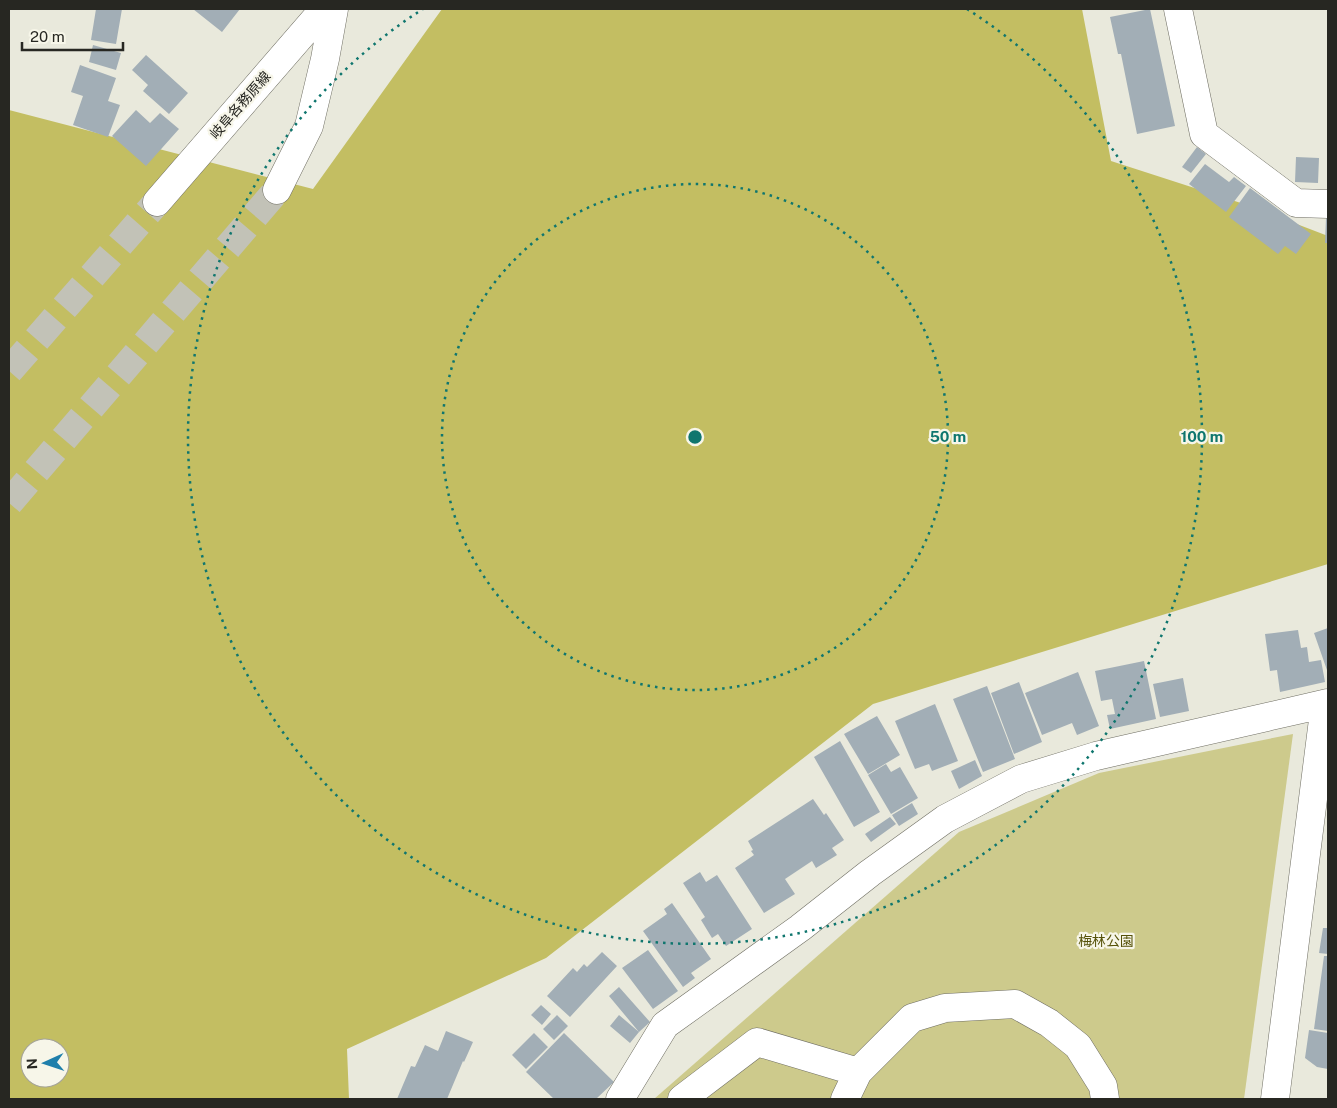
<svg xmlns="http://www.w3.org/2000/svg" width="1337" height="1108" viewBox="0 0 1337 1108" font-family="'Public Sans','Noto Sans JP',sans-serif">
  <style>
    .green { fill: #cdca8c }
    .forest { fill: #c3be62; fill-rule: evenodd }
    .building { fill: #a2aeb6 }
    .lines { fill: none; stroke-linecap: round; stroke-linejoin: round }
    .major-tunnel { stroke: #c2c2b7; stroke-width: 28; stroke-dasharray: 28 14; stroke-linecap: butt }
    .minor-casing { stroke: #6f6e63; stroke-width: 29 }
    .major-casing { stroke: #6f6e63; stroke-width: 29 }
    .minor { stroke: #fff; stroke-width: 28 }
    .major { stroke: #fff; stroke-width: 28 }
    .ring { fill: none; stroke: #0f766e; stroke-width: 2.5; stroke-dasharray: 2.5 5 }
    .labels { text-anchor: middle; stroke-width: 4.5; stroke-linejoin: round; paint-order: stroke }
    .street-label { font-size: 14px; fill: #272722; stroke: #f7f6e9 }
    .park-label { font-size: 14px; fill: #565209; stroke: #f7f6e9 }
    .centre { fill: #0f766e; stroke: #f7f6e9; stroke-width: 2.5 }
    .ring-label { font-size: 15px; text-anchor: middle; font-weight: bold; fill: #0f766e; stroke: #f7f6e9; stroke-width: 4.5; stroke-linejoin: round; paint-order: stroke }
  </style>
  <rect width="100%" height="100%" fill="#e9e9dc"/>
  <path class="green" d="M1293,734L1244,1099H654L959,832L1099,773Z"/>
  <path class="forest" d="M442,9H1082L1111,161L1247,205L1328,236V564L873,704L546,958L347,1049L349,1099H9V110L313,189ZM30,1048H60V1078H30Z"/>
  <path class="building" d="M96,9H122L116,44L91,40Z
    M193,9H240L222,32Z
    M1150,9L1175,126L1137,134L1121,54H1118L1110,17Z
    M93,45L121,53L116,70L89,62Z
    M146,55L188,93L169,114L143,91L148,85L132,70Z
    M80,65L116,78L108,101L120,105L108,137L73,125L83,96L71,92Z
    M136,110L150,123L160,113L179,129L146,166L112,136Z
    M1197,147L1206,154L1191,173L1182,167Z
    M1296,157L1319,158L1318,183L1295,182Z
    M1205,164L1229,182L1234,177L1246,186L1226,212L1189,184Z
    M1250,188L1311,234L1296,254L1285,246L1278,254L1229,217Z
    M1326,218L1328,219V243H1325Z
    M1328,628V673L1314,633Z
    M1298,630L1301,648L1307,647L1309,662L1321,660L1325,682L1280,692L1277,670L1270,671L1265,634Z
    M1144,661L1156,719L1110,729L1107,715L1115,714L1112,699L1101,701L1095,671Z
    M1078,672L1099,726L1077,735L1072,723L1042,735L1025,693Z
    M1183,678L1189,711L1160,717L1153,684Z
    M1019,682L1042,742L1014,754L991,693Z
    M987,686L1015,759L983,772L953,699Z
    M935,704L958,761L932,771L929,764L915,769L895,721Z
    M877,716L900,755L868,774L844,734Z
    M840,741L880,812L854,827L814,757Z
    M975,760L982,776L959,789L951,771Z
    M886,764L891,772L900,767L918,798L891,814L868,775Z
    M813,799L824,815L826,813L844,840L832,848L837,855L816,868L812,861L785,879L795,894L764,913L735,868L754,855L751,851L753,850L748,841Z
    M912,803L918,814L899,826L892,815Z
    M890,817L896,824L871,842L865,834Z
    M700,872L706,882L717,875L752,929L726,946L718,934L712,938L701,920L705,917L683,883Z
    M672,903L711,959L691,973L695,978L683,987L643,931L667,914L664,909Z
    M1323,928H1328V954L1319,953Z
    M648,950L678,991L653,1009L622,968Z
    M602,952L617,966L570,1017L547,996L573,968L577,972L584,964L587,967Z
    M1324,956H1328V1031L1314,1029Z
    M619,987L650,1022L639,1032L630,1043L610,1026L619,1015L639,1032L609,996Z
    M541,1005L551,1014L542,1025L531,1015Z
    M557,1015L568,1026L554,1040L543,1029Z
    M1309,1030L1328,1033V1069L1317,1067L1305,1058Z
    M446,1031L473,1042L464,1062L463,1061L447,1099H397L411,1066L415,1067L425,1045L438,1051Z
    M534,1033L548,1047L526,1069L512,1055Z
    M564,1033L614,1082L596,1099H554L526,1072Z"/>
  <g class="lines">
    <path class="major-tunnel" d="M9,371L157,202
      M9,503L277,190"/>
    <g class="minor-casing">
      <path id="minor" d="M1178,9L1204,134L1296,203L1328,204
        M620,1099L665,1025L800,928L870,873L945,819L1021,779L1096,756L1328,703
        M682,1099L757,1042L858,1072
        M845,1099L858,1072L912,1018L945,1008L1015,1004L1049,1023L1078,1046L1103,1086L1105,1099
        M1275,1099L1325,704"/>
    </g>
    <g class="major-casing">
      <path id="major" d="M277,190L309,126L325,59L334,9
        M157,202L324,9"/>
    </g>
    <use href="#minor" class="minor"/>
    <use href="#major" class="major"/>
  </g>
  <g class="ring">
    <circle cx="695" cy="437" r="253"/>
    <path d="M967 9A507 507 0 1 1 423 9"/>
  </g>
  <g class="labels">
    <g class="street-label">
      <text transform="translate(240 105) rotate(-49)" y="5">岐阜各務原線</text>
    </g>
    <g class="park-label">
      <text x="1106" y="946">梅林公園</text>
    </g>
  </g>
  <circle cx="695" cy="437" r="8" class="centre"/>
  <g class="ring-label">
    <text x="948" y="442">50 m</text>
    <text x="1202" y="442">100 m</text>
  </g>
  <rect width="1337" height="1108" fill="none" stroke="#272722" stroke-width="20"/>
  <g transform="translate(45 1063) rotate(267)"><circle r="24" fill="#f7f6e9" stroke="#a4a399"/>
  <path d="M0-4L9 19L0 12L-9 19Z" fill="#1f7fab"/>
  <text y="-8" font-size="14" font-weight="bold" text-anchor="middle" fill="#272722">N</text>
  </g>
  <path d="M22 42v8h101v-8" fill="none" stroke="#272722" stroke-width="2.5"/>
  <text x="30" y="42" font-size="15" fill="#272722" stroke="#f7f6e9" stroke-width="4" paint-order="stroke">20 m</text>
</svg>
